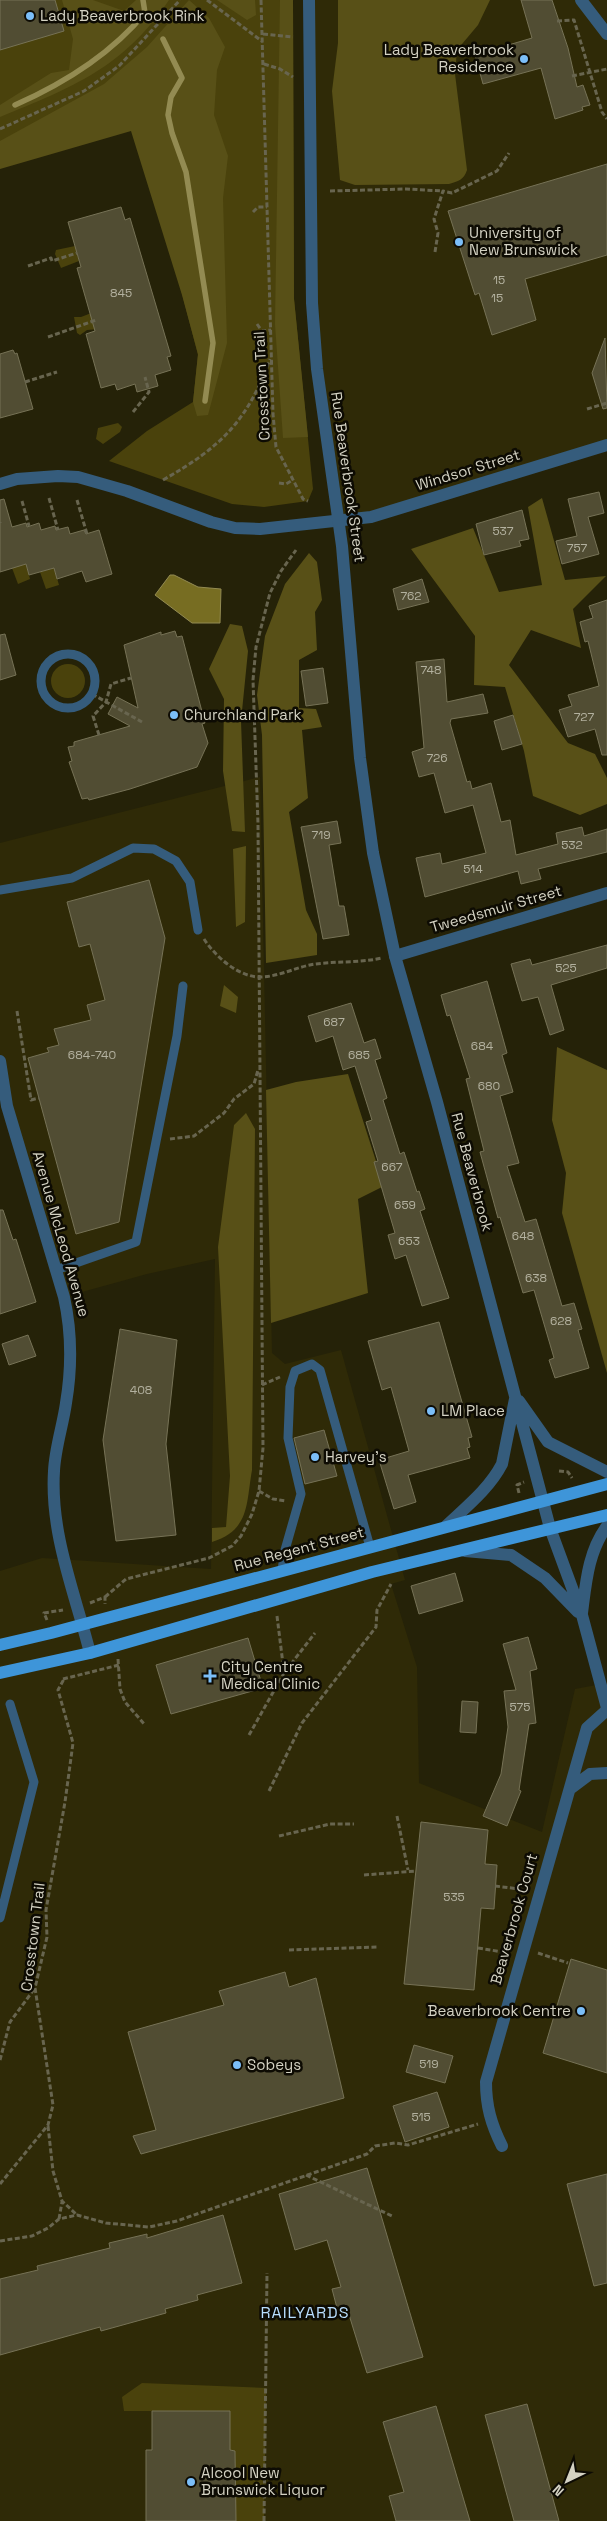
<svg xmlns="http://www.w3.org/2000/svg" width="607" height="2521" viewBox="0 0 607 2521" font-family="'Space Grotesk',sans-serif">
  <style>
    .built { fill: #2f2a07 }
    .green { fill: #4a420c }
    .forest { fill: #585017 }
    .water { fill: #776d22; stroke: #938b52 }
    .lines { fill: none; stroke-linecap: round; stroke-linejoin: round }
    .stream { stroke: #938b52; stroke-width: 5.5 }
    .building { fill: #514d33; stroke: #767256 }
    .path { stroke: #68654f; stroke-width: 3; stroke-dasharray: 5 2.5; stroke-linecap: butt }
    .service { stroke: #355c7c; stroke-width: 9 }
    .minor { stroke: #355c7c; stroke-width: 12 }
    .tertiary { stroke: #355c7c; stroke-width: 12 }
    .primary { stroke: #3e95d9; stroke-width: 12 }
    .poi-dot { fill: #7bbef8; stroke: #0d0b03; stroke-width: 2 }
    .labels { text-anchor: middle; stroke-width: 5; stroke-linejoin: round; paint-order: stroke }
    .number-label { font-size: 12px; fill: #b3b19f }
    .poi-label { font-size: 15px; fill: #d4d2c3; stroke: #0d0b03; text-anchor: start }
    .street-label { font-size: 15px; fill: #d4d2c3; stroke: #0d0b03 }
    .neighbourhood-label { font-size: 16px; letter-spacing: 1px; fill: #b8ddfd; stroke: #0d0b03 }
  </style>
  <rect width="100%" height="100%" fill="#252208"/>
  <path class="built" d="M309,0H607V445L339,520L317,369Z
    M260,777L272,1353L285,1364L341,1350L405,1580L391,1584L417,1667L419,1783L542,1832L575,1689L607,1683V2521H0V1571L42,1558L211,1569L215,1259L147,1274L64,1297L0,1061V843Z"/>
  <path class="green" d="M55,0H293L294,299L313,489L308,501L264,507L232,504L109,461L147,431L193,402L198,355L137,121L0,153V50Z
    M75,246L79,261L61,268L55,254L56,250Z
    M94,312L99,329L87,330L80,335L77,333L74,317H81Z
    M118,423L122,427L120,432L103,444L96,439L98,428Z
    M26,564L30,579L18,584L12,568Z
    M54,568L59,585L46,589L40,572Z
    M51 681a17 17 0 1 1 34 0a17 17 0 1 1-34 0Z
    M142,2383L266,2388L264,2521H236L235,2451L230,2450L229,2411H124L122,2397Z"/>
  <path class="forest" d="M62,0H93L124,11L136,0H169C123,68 73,87 0,117V105L51,73L69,70L73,39Z
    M189,0L209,18L225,47L217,70L214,115L228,156L223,198L227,343L208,415L197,416L193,402L198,354L182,295L131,131L0,169V141L104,84L147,47Z
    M217,0H255L256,15L247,20Z
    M280,0H293L294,299L308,437L283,438L275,324Z
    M338,0H490L478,25L457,50L455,74L467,170C464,180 458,181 449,184L355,185L340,180L332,91L338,43Z
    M542,498L565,580L606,576L573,609L581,648L531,630L509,665L568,743L595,754L607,778V804L580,815L533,796L524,751L505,687L474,685L475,636L411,549L473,528L499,592L542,585L528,507Z
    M309,553L317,562L322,600L315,612L317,650L299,660V708L316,709L322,727L302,730L308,798L289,812L306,910L317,934V955L266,963L262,735L257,695L265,636L285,584Z
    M230,624L242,626L248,651L241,721L245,832L232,831L223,771L224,699L209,669Z
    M246,846L245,922L236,927L233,849Z
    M224,985L238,997L236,1013L220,1006Z
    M557,1047L607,1070V1373L562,1213L566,1173L552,1120Z
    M348,1074L384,1186L358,1199L368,1293L271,1323L266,1090L296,1082Z
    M246,1113L255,1129L252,1470C246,1504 250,1530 212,1542V1528L226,1527L230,1476L218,1247L234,1125Z"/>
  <path class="water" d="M170,575H174L198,587L221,589L220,623H192L155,595Z"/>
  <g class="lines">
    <path class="stream" d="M163,39L182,78L171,97L168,115L172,133L186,172L213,343L205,401
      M15,105C65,83 110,55 145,13L143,0"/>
  </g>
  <path class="building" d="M0,0H55L64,31L0,50Z
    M521,0H552L568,48L577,87L583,85L590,105L582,107L583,110L555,119L541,68L483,84L475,55L532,38Z
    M607,164V255L525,279L536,320L492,335L479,293L475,295L448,211Z
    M121,207L125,220L130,218L171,356L167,357L171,370L155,375L158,386L137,392L135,384L117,390L115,384L101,388L86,334L95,331L77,268L81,267L68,222Z
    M605,338L607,408L603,409L592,373Z
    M13,350L15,354L17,353L33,409L0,418V354Z
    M599,492L604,513L588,517L599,554L562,564L556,541L577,536L568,499Z
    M4,499L12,527L26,523L27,527L39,523L41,530L55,526L56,530L68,527L70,534L84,530L86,534L99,530L112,574L86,582L82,571L57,579L54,568L29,575L26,564L0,572V500Z
    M522,510L529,539L519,541L521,546L484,555L476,524Z
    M422,579L429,602L398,610L393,589Z
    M607,600V755H602L595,729L568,737L559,710L572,706L568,695L599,686L588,641L585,642L580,622L593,618L589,606Z
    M175,631L177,637L182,636L205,723L202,724L208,743L197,767L130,789L89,800L88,798L82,799L69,762L72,761L68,747L74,746V742L130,726L108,714L117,697L138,708L124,645L161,632V635Z
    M5,634L16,675L0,680V635Z
    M444,659L447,702L483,694L488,713L451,719L450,723L467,782L470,781L472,789L491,783L501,822L510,820L516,855L558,844L556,833L582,827L584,836L607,829V852L538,869L541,879L521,884L518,871L425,897L416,858L440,853L442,864L486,853L473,805L445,813L434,773L419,777L412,752L424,748L416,662Z
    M323,668L328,703L306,706L301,671Z
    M513,715L522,744L502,750L494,721Z
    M337,821L341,843L329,845L339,906H344L349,935L323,939L301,827Z
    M149,880L165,938L119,1222L76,1234L28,1058L49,1052L47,1048L59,1045L54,1029L91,1020L87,1005L105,1000L90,944L79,947L67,902Z
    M607,945V968L551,985L564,1030L550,1035L538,997L522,1001L511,964L530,959L532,965Z
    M487,981L507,1053L502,1055L513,1092L500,1096L519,1163L507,1166L525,1222L536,1219L562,1306L574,1303L582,1329L578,1330L589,1368L555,1378L549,1360L554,1358L534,1290L523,1293L500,1217L498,1218L480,1152L484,1151L466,1079L470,1078L450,1015L447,1016L441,995Z
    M351,1003L364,1043L375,1039L381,1058L375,1060L387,1098L383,1100L400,1154L404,1152L417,1192L419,1191L425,1209L420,1211L449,1298L422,1306L406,1255L395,1259L388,1235L395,1233L374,1162L378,1161L366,1122L372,1120L355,1066L343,1070L333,1036L316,1042L308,1016Z
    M0,1210H3L13,1240L16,1239L36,1302L0,1314Z
    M439,1322L472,1437L468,1438L470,1447L467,1448L470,1458L408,1475L416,1502L394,1509L379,1460L409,1451L391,1387L382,1390L368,1341Z
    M120,1329L177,1340L166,1444L176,1535L116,1541L103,1440Z
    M28,1335L36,1356L9,1365L2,1344Z
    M324,1430L337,1476L305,1484L294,1438Z
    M455,1573L463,1601L419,1614L411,1586Z
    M528,1637L537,1669L530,1671L536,1723L529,1724L519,1790L521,1791L507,1826L483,1816L501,1774L508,1727L504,1691L516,1690L503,1644Z
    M248,1638L263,1688L171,1714L156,1665Z
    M462,1701L478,1702L476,1733L460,1732Z
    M421,1822L488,1830L485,1864L497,1865L494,1909L481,1908L474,1990L404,1984Z
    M571,1959L607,1970V2073L543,2053Z
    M285,1972L289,1987L316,1978L344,2098L141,2154L133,2136L156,2130L128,2032L224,2005L219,1991Z
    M414,2045L453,2056L445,2083L406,2072Z
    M437,2092L449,2127L405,2142L393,2106Z
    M367,2168L423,2357L367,2373L346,2305L337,2308L332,2289L341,2287L327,2240L295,2250L279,2194Z
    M607,2174V2283L594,2286L567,2184Z
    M223,2215L242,2283L197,2295L198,2300L165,2309L166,2313L101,2331L100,2327L0,2355V2279L38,2270L37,2266L110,2248L109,2243L147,2234V2238Z
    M527,2404L559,2521H514L485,2415Z
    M436,2406L470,2521H396L389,2496L404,2492L383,2422Z
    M152,2411H230V2450L235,2451L236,2521H146V2450H152Z"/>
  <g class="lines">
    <path class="path" d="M207,0L263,42
      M261,0L273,414L276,447L303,499L308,501
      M557,21L574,20L602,112L607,119
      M263,34L293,37
      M264,64L280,69L293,77
      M572,76L607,69
      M0,129L84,91L119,66L180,0
      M330,191L406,189L443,191
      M253,212L258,207H267
      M435,252L438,233L434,219L443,191L452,193L497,171L509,153
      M28,266L51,258L52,261L77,253
      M257,324L262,331L271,330
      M48,337L96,320
      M25,382L57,372
      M587,409L607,403
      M133,412L149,392L145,377
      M163,480C221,447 247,422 270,359
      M279,483L286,484L293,480
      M49,498L58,530
      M77,500L87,534
      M22,501L29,526
      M0,522V523
      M92,694L142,722
      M99,735L93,716L106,702L111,684L131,678
      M204,939C215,956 238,977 260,977C279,977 298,966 316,964C338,961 360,963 382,958
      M17,1011L31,1100L39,1098
      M170,1139L194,1136L224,1113L234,1099L254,1084L258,1070
      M262,1385L280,1377
      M559,1471L568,1472L572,1478
      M259,1491L273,1499L286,1501
      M519,1493L517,1485L524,1482
      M105,1597L126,1579L209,1558L232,1546L241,1536L252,1514L259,1491L263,1448L258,824L253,680L256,647L270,593L281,571L296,550
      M90,1603L105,1597V1604
      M277,1616L284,1672
      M47,1620L44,1613L63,1610
      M118,1659L120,1689L125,1702L145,1725
      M63,1679L119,1665
      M249,1735L284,1673L315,1633
      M269,1791L302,1723L376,1627L377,1610L391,1584
      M397,1816L408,1870
      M279,1836L330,1824H354
      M364,1875L416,1871
      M495,1886L527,1890
      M478,1948L509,1953
      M289,1950L377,1947
      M538,1953L568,1963
      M0,2060L10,2022L35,1988
      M48,2126L53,2171L62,2201L77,2215
      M306,2175L394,2217
      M0,2184L48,2125L53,2105L35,1988L47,1937L46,1910L65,1802L73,1743L58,1690L64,1679
      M59,2219L62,2202
      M0,2241L32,2236L48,2228L59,2219L77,2215L106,2223L149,2227L177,2221L367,2154L375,2146L395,2143L408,2145L478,2124
      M264,2521L267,2273"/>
    <path class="service" d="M41 681a27 27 0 1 1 54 0a27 27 0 1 1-54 0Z
      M0,890L72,878L133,848L154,849L176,861L190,882L198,930
      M56,1270L136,1242L177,1036L183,986
      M282,1570L285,1550L301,1494L288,1438L290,1387L295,1371L312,1364L320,1370L370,1547
      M0,1918L34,1782L10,1704"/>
    <path class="minor" d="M581,0L607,34
      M0,484L17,479L58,476L78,477L127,491L211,522L235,528L260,529L371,517L607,445
      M395,956L607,893
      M0,1061L7,1106L64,1297C72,1333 72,1367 66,1403C63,1425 55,1448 54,1471C50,1534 75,1593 90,1653
      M570,1789L590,1774L607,1773
      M502,2146C491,2124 486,2106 486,2082L587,1728L607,1710"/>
    <path class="tertiary" d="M309,0L312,303L317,369L342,546L360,758L373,853L395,956L437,1102L550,1528L582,1615L607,1708
      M519,1401L548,1442L607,1472
      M446,1526C466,1507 489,1489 502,1464L515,1399
      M465,1551L511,1555L545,1578L578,1612
      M582,1613C586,1582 588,1552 607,1526"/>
    <path class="primary" d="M0,1645L51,1633L607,1484
      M0,1673L90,1653L372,1572L607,1515"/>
  </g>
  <g class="poi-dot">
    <circle cx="30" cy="16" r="5"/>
    <circle cx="524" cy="59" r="5"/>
    <circle cx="459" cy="242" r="5"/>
    <circle cx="174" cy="715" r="5"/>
    <circle cx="431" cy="1411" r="5"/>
    <circle cx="315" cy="1457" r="5"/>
    <path d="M207.5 1668.5h5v5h5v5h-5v5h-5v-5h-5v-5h5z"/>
    <circle cx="581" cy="2011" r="5"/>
    <circle cx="237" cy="2065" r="5"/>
    <circle cx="191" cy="2482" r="5"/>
  </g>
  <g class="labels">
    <g class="number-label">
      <text x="499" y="284">15</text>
      <text x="121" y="297">845</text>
      <text x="497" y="302">15</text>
      <text x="503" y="535">537</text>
      <text x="577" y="552">757</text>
      <text x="411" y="600">762</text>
      <text x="431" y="674">748</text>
      <text x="584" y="721">727</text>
      <text x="437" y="762">726</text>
      <text x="321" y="839">719</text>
      <text x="572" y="849">532</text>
      <text x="473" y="873">514</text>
      <text x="566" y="972">525</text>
      <text x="334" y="1026">687</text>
      <text x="482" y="1050">684</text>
      <text x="92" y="1059">684-740</text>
      <text x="359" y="1059">685</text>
      <text x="489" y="1090">680</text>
      <text x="392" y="1171">667</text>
      <text x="405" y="1209">659</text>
      <text x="523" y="1240">648</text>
      <text x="409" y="1245">653</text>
      <text x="536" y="1282">638</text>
      <text x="561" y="1325">628</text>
      <text x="141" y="1394">408</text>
      <text x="520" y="1711">575</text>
      <text x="454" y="1901">535</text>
      <text x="429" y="2068">519</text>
      <text x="421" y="2121">515</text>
    </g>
    <g class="poi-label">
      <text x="40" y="21">Lady Beaverbrook Rink</text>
      <text x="514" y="55" text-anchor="end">Lady Beaverbrook<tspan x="514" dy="17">Residence</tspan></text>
      <text x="469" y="238">University of<tspan x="469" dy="17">New Brunswick</tspan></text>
      <text x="184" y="720">Churchland Park</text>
      <text x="441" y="1416">LM Place</text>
      <text x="325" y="1462">Harvey's</text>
      <text x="221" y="1672">City Centre<tspan x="221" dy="17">Medical Clinic</tspan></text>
      <text x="571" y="2016" text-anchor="end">Beaverbrook Centre</text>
      <text x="247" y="2070">Sobeys</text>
      <text x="201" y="2478">Alcool New<tspan x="201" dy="17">Brunswick Liquor</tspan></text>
    </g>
    <g class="street-label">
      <text transform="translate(262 386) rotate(-93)" y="5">Crosstown Trail</text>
      <text transform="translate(468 470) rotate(-17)" y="5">Windsor Street</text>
      <text transform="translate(348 477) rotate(82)" y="5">Rue Beaverbrook Street</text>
      <text transform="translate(496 909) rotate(-16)" y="5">Tweedsmuir Street</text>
      <text transform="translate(472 1172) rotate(75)" y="5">Rue Beaverbrook</text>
      <text transform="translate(61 1234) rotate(74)" y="5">Avenue McLeod Avenue</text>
      <text transform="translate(299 1549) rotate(-15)" y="5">Rue Regent Street</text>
      <text transform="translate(514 1919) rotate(-74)" y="5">Beaverbrook Court</text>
      <text transform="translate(33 1937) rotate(-83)" y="5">Crosstown Trail</text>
    </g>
    <g class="neighbourhood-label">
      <text x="305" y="2318">RAILYARDS</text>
    </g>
  </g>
  <g transform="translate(567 2481) rotate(223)" stroke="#0d0b03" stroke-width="4" paint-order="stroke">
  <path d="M0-4L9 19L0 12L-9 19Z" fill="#d4d2c3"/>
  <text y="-8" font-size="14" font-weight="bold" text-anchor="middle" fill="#d4d2c3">N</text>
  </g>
</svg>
